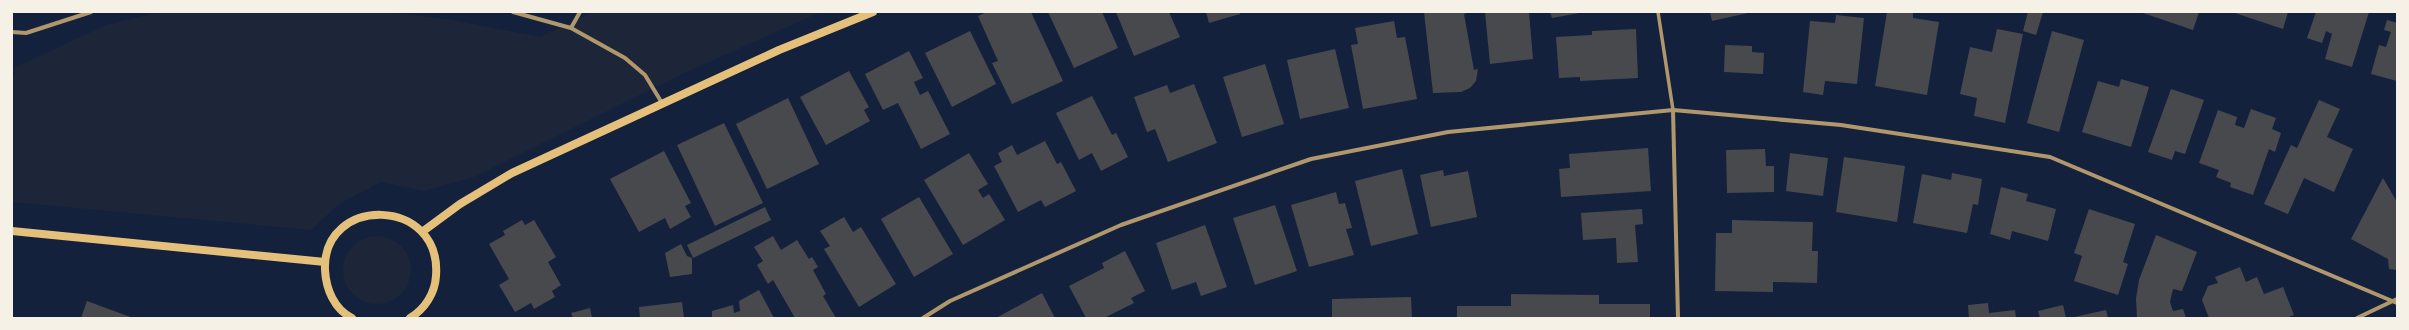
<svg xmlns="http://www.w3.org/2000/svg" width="2409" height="330" viewBox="0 0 2409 330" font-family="Roboto,sans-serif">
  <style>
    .green { fill: #1d2539 }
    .building { fill: #48494c }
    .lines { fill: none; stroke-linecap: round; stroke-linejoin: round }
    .pedestrian { stroke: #b1986c; stroke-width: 3.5 }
    .minor { stroke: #b1986c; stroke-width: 4 }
    .secondary { stroke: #e5c07b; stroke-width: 8 }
  </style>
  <rect width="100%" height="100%" fill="#14213d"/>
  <path class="green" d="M160,12H388L452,20L540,37L594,12H821L680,75L474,177L424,191L381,182L339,204L311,230L12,202V81L16,67L106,25Z
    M343 270a34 34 0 1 1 68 0a34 34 0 1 1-68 0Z"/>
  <path class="building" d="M987,12H1031L1063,81L1012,104L992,63L998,61L978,16Z
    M1048,12H1102L1118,48L1074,68Z
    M1116,12H1169L1180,37L1134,56Z
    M1206,12H1240V14L1209,23Z
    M1424,12H1469L1464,14L1474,70L1478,69L1476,81L1470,88L1461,92L1433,93Z
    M1485,12H1529L1533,59L1490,64Z
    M1550,12H1579V13L1552,18Z
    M1710,12H1748V13L1712,21Z
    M1887,12H1913V18L1939,22L1927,95L1875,86Z
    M2028,12H2043L2036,35L2023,31Z
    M2140,12H2199L2193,30Z
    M2232,12H2288L2283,29Z
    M2316,12H2369L2352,67L2325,59L2332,34L2326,31L2322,43L2307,38Z
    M1836,15L1864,18L1857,84L1825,81L1823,95L1803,92L1810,21L1835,23Z
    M2387,20L2397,23V81L2371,74L2379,45L2386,47L2391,32L2384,30Z
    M1394,21L1397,38L1405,37L1417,99L1363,109L1351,45L1358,44L1355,28Z
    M1636,29L1638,78L1580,81V77L1559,78L1556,37L1592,35V31Z
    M1997,29L2023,34L2005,123L1974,116L1977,98L1960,94L1970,47L1992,52Z
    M970,31L996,84L952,107L925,53Z
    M2052,31L2084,40L2059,132L2027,123Z
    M1725,45L1752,46V52L1764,53L1763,74L1724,72Z
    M1335,49L1349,108L1300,119L1287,60Z
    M909,51L923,78L914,82L920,95L928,91L950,134L921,149L898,103L883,110L865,74Z
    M1265,64L1284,124L1242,137L1223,77Z
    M849,71L869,107L864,110L870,121L826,145L800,97Z
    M2121,79L2149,87L2131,147L2082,132L2098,81L2119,87Z
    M1194,84L1217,143L1168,162L1155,129L1147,132L1134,97L1167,85L1170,93Z
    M2171,89L2204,100L2185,154L2175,151L2172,160L2148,152Z
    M1092,96L1112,135L1116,133L1128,157L1101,171L1092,153L1079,160L1056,113Z
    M788,98L819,164L767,189L736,124Z
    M2319,100L2340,109L2327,137L2353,149L2334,192L2304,178L2288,214L2264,204L2291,145L2297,148Z
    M2251,109L2276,118L2272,129L2281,133L2275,152L2269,149L2253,195L2230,187L2231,183L2216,177L2219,170L2199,163L2218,110L2237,117L2235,125L2244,128Z
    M724,123L763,203L715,226L677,145Z
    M1045,141L1057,164L1061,162L1076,191L1045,207L1041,200L1018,212L994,166L1002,162L998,153L1012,145L1017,155Z
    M1648,148L1651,191L1561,197L1559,169L1570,168L1569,154Z
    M1765,149L1766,166H1774V192L1727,193L1726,150Z
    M664,151L691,203L685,206L691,217L670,229L665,218L639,232L610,179Z
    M969,153L988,184L978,190L983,198L989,194L1005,220L963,245L924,180Z
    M1790,153L1828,158L1823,196L1786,191Z
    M1844,157L1905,166L1897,222L1836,212Z
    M1402,169L1418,234L1371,246L1355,181Z
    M1443,170L1444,176L1468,171L1477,217L1431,227L1420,175Z
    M1952,173L1982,179L1978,205L1973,204L1967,233L1913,223L1922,174L1951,180Z
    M2383,178L2397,202V270L2389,269L2388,259L2351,239Z
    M2001,187L2028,194L2026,201L2056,209L2048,241L2012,231L2010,240L1990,234Z
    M1336,192L1339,204L1345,203L1352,228L1346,229L1354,255L1309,267L1291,205Z
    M919,197L953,254L914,277L881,219Z
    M1275,205L1297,271L1255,285L1233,218Z
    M765,207L771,220L693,258L687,245Z
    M1642,209L1643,224L1635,225L1638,262L1617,263L1616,238L1583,240L1581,213Z
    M2089,209L2135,224L2123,262L2128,264L2118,295L2074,281L2082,256L2074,253Z
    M844,217L853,232L861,227L896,284L859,307L824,249L830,246L820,231Z
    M522,220L525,225L534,220L556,257L548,262L561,285L552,291L555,297L534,309L531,303L515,312L499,285L509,279L489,244L505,235L503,231Z
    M1732,220L1813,222L1812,251H1818L1817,283L1773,282V292L1715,291L1716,233H1732Z
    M1205,225L1227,287L1201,296L1196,282L1172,290L1156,243Z
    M2156,235L2197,252L2182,291L2173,289L2170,302L2173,311L2183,309L2186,318H2137L2136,299L2139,280Z
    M773,236L781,250L797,240L809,259L812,257L818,267L813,270L826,294L823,296L836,318H795L773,280L768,284L757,265L763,261L754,247Z
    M681,244L687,256L692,258V274L670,277L665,253Z
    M1125,251L1145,291L1131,298L1134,303L1104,318H1086L1069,286L1104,268L1102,263Z
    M2240,267L2246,282L2257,277L2264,294L2283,287L2294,315L2286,318H2209L2202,300L2208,286L2218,283L2215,277Z
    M759,290L774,318H712V311L733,305L734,313L740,311L739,301Z
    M1042,293L1055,318H996Z
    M1511,294L1599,295V304H1650V318H1457V306H1511Z
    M1411,297L1412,318H1332V299Z
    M87,301L133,318H81Z
    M682,302L684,318H640L639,307Z
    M1988,303L1989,313L2015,310L2016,318H1969L1968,305Z
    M2063,305L2066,318H2040L2038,311Z
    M590,308L592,318H573L571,313Z
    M2106,310L2108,318H2074V317Z"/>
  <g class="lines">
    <path class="pedestrian" d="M1658,12L1673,110"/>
    <path class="minor" d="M513,12L571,28L625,58L645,75L662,103
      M571,28L580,12
      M12,32L26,33L91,12
      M1673,110L1678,318
      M923,318L950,301L1121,225L1311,159L1448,132L1673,110L1841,125L2050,157L2397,303
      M2357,318L2397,299"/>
    <path class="secondary" d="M12,231L325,262
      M422,232L460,204L512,173L779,50L873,12
      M352,318C334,309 326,289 325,270C322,195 442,196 436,276C435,293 425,309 410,318"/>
  </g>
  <rect width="2409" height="330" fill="none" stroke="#f6f1e7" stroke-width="26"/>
</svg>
